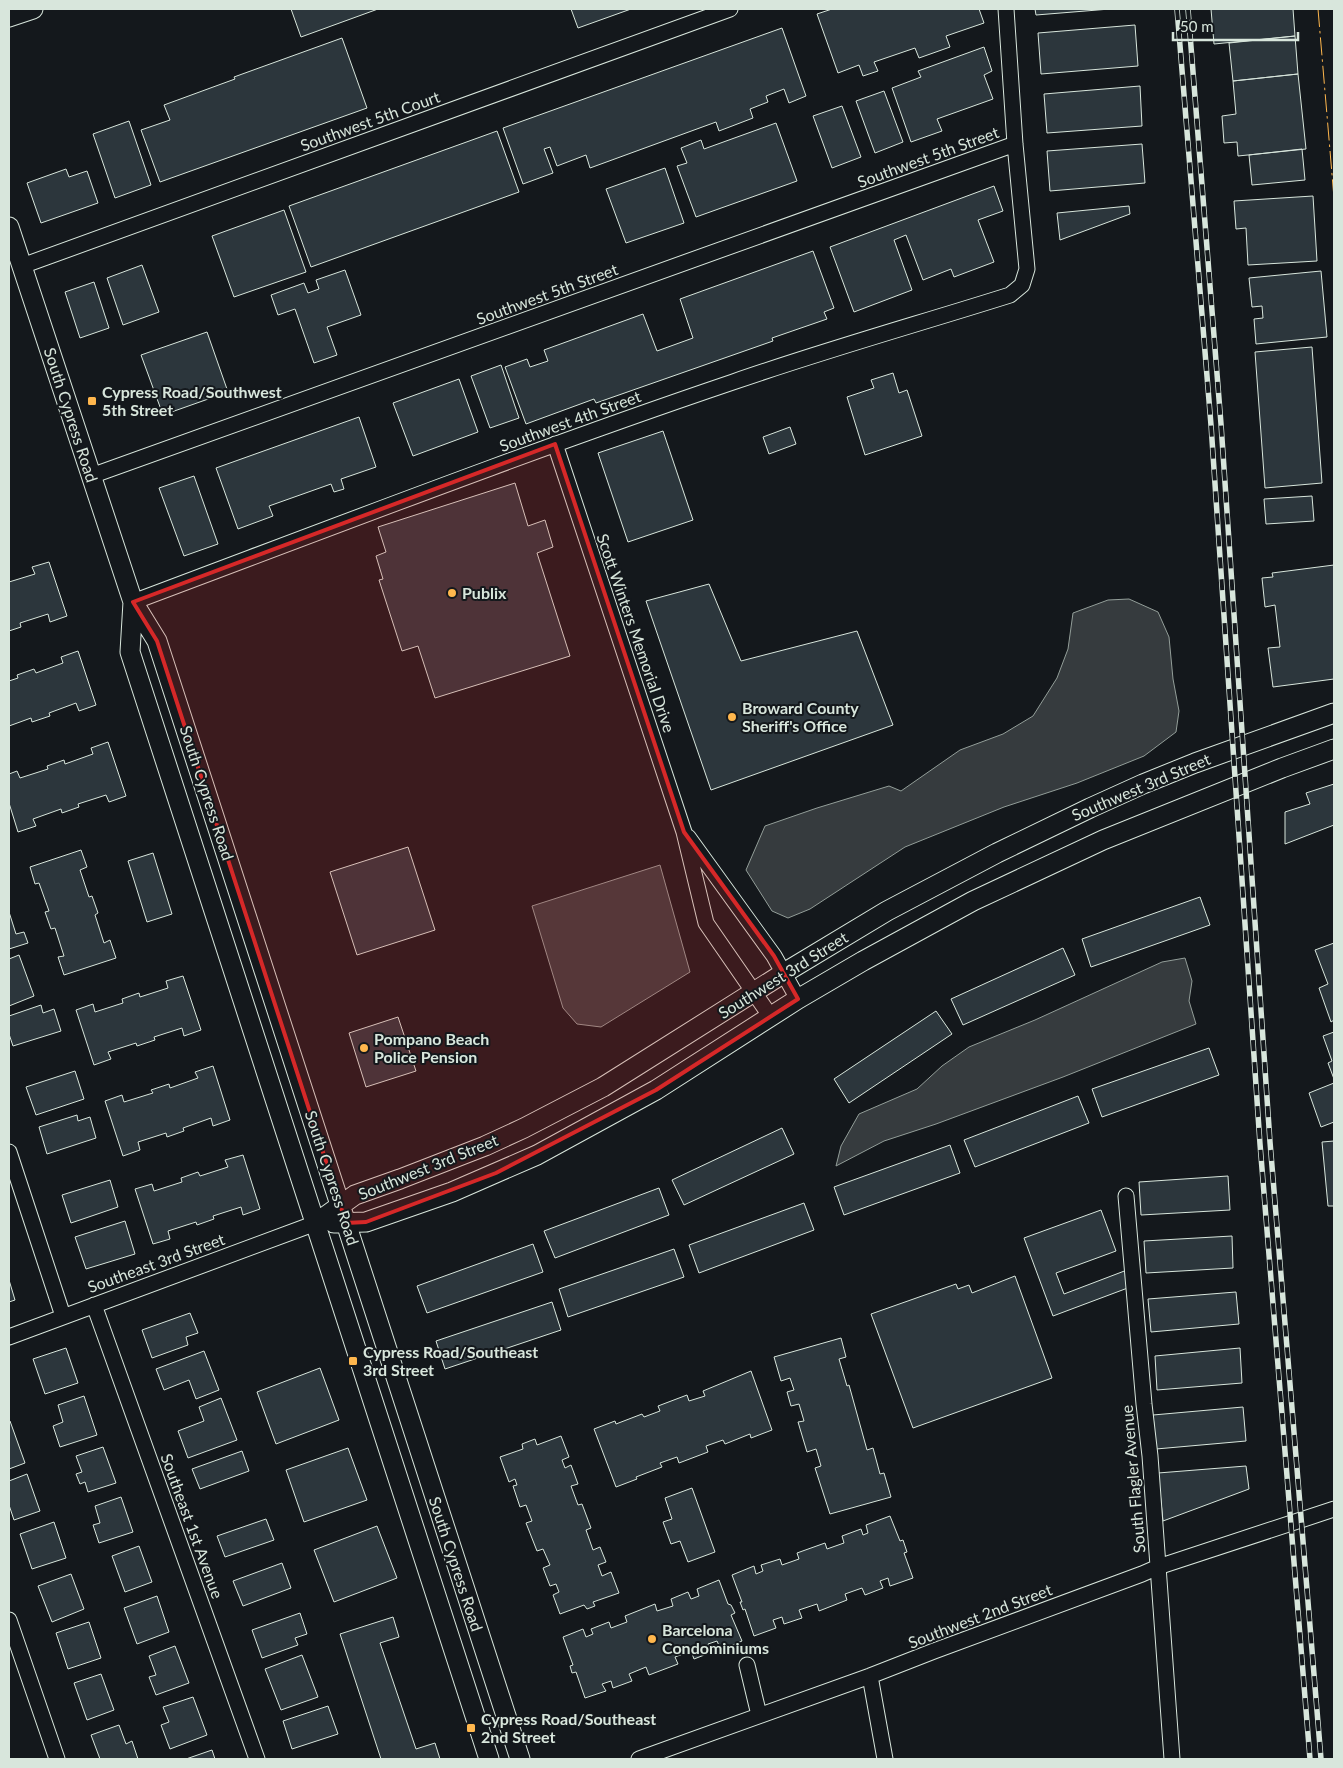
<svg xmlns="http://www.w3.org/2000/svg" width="1343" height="1768" viewBox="0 0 1343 1768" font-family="Lato,sans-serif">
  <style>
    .water { fill: #363b3e; stroke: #939e99 }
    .building { fill: #2c363c; stroke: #d8e6dc }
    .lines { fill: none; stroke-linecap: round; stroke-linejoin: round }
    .minor-casing { stroke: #d8e6dc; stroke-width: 17 }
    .tertiary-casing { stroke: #d8e6dc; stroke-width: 21 }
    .minor { stroke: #14181c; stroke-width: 15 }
    .tertiary { stroke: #14181c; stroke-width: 19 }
    .rail-casing { stroke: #d8e6dc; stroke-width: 5.5 }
    .rail { stroke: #14181c; stroke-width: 4; stroke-dasharray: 11; stroke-linecap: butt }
    .power { stroke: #ffb74d; stroke-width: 1; stroke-dasharray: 18 4 2.5 4; stroke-linecap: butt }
    .marked { fill: #d62828; fill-opacity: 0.2; stroke: #d62828; stroke-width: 4; stroke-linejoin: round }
    .poi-dot { fill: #ffb74d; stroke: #14181c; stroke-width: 2 }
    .labels { text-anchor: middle; stroke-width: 4; stroke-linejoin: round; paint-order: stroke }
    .street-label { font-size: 16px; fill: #d8e6dc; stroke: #14181c }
    .poi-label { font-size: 16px; font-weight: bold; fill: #d8e6dc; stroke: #14181c; text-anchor: start }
  </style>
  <rect width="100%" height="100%" fill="#14181c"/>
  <path class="water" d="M1129,599L1158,612L1169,637L1173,679L1179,711L1176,732L1144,756L1077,783L1004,807L905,847L810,909L788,918L772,911L746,870L765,826L817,808L889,786L901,791L960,750L1003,734L1033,716L1057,678L1068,649L1073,613L1108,600Z
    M660,865L690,972L601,1027L577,1024L563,1008L532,906Z
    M1185,958L1192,981L1189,1001L1196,1024L1063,1077L936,1124L884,1141L836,1166L841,1146L859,1114L917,1089L942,1066L969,1047L1035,1020L1162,962Z"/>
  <path class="building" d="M291,9H378L301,37Z
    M571,9H631L578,28Z
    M832,9H979L984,23L946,36L950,47L919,58L915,48L874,62L878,71L863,76L859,65L838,73L817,14Z
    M1035,9H1110L1036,15Z
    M1211,9H1293L1295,36L1214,44Z
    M1135,25L1138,66L1041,74L1038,33Z
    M782,28L806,96L789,103L784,89L766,96L768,102L750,109L753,118L719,131L716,122L590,168L586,155L557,166L550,147L544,149L553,173L523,184L503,128Z
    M1295,36L1298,74L1233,81L1229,43Z
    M342,38L367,108L160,182L141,130L170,120L164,105L235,79L234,77Z
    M984,47L992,71L984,75L993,99L937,119L942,131L911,142L892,88L921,77L918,71Z
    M1298,74L1306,149L1238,156L1237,142L1224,143L1222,116L1236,114L1233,81Z
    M1140,86L1142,126L1047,133L1044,94Z
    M884,91L903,142L875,153L856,101Z
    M842,106L861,157L832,168L813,116Z
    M129,121L151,185L115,198L93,134Z
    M776,123L797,181L696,217L677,166L687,163L681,148L701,140L704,149Z
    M497,131L519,192L311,267L289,206Z
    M1142,144L1145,183L1050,191L1047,151Z
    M1302,149L1305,180L1252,185L1249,155Z
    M665,168L684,223L626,243L606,189Z
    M66,169L69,177L87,171L98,203L41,223L27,183Z
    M994,186L1003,211L978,220L994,262L954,277L951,269L923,280L906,235L894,240L912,290L854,312L830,247Z
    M1313,196L1317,261L1248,265L1246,228L1236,229L1234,201Z
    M1129,206L1130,214L1060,240L1057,213Z
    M284,210L306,272L234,297L212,236Z
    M813,251L834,308L824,312L827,319L772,338L773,341L596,403L594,399L526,424L505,367L527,359L530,367L548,361L544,350L643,314L657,351L693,338L680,299Z
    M142,265L159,312L123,325L107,278Z
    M345,270L361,315L327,327L337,355L314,363L295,309L278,315L271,295L304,283L308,293L319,289L316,280Z
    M1321,271L1327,337L1256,344L1254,319L1263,318L1262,306L1252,307L1249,278Z
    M94,282L109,328L80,338L65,292Z
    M207,332L228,392L163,415L141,355Z
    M1312,347L1322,483L1265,488L1255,352Z
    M501,365L519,418L490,428L471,376Z
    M893,373L899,393L907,390L922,436L865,455L847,397L874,388L871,380Z
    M459,379L478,432L413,456L393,403Z
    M359,417L376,467L341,479L344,489L334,492L331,484L269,506L273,516L238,529L216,468Z
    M790,427L796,444L769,454L763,437Z
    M663,431L693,520L628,542L598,453Z
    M194,476L218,544L184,556L159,488Z
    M515,483L528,526L545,520L553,547L537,553L570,656L435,698L418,646L402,651L379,580L383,579L376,556L386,552L378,527Z
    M1312,496L1314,521L1266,524L1264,499Z
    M49,562L67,616L50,622L48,614L20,623L21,627L9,631V582L35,574L32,567Z
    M1334,565V679L1273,687L1268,648L1280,647L1275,605L1265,607L1262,578L1273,577L1272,573Z
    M709,584L741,661L857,631L893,725L711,790L646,601Z
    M78,651L96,705L79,711L76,703L49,713L50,716L32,722L31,718L9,726V681L18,678L17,675L34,669L36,673L63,663L61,657Z
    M108,742L126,796L109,802L106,795L78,804L79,807L62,813L61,809L33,819L36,826L18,832L9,803V774L17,771L20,778L48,769L47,766L64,760L65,764L93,754L91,748Z
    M1334,784V825L1285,844V812L1310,804L1306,793Z
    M408,847L435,930L357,955L330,872Z
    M81,850L87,867L80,870L89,897L92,896L98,913L95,915L104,943L110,940L116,958L64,975L58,957L64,956L55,928L51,929L45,912L49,911L39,883L35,884L30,867Z
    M153,853L172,914L147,922L128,861Z
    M1200,897L1210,925L1091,967L1082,939Z
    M9,912L16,934L24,932L28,943L9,949Z
    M1334,943V1020L1331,1022L1319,988L1328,984L1315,950Z
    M1063,948L1075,975L963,1025L951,999Z
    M19,955L34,996L9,1006V959Z
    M183,976L201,1030L184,1036L182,1028L154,1037L155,1040L137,1046L136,1043L108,1052L111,1059L94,1065L76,1010L93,1004L95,1012L123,1003L122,999L139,993L140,997L168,988L166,981Z
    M41,1005L43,1013L54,1009L61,1031L13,1046L9,1034V1016Z
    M936,1011L952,1034L849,1103L834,1079Z
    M398,1017L416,1071L366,1087L349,1033Z
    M1334,1032V1079L1328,1063L1332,1061L1323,1036Z
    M1209,1048L1219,1075L1102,1117L1092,1089Z
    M213,1066L230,1120L213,1126L211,1118L183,1128L184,1131L167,1137L166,1133L138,1142L140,1150L123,1156L105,1101L122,1095L124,1102L153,1093L151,1090L169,1084L170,1088L198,1078L195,1072Z
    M75,1071L84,1099L36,1115L26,1087Z
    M1334,1083V1122L1321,1127L1309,1093Z
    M1078,1096L1089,1123L975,1167L964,1140Z
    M77,1115L78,1121L90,1117L96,1138L47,1154L39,1127Z
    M782,1128L794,1154L684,1205L672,1180Z
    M1334,1141V1206H1328L1322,1142Z
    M950,1145L960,1173L844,1215L834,1187Z
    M243,1155L260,1209L243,1215L241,1207L213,1216L214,1219L197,1225L196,1222L168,1231L170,1239L153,1244L135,1189L152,1184L154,1191L182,1182L181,1178L198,1172L200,1176L228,1167L225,1160Z
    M1228,1176L1230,1210L1141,1215L1139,1182Z
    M110,1180L118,1207L71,1223L62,1195Z
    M659,1188L669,1215L555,1258L544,1231Z
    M804,1203L814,1230L699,1273L689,1245Z
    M1101,1210L1116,1251L1056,1273L1064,1294L1127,1270L1133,1286L1053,1316L1024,1238Z
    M125,1221L135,1254L86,1269L75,1237Z
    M1232,1236L1233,1268L1146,1273L1144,1241Z
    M533,1244L543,1272L427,1313L417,1286Z
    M674,1249L684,1277L568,1317L559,1289Z
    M1015,1276L1052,1378L913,1428L871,1314L956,1284L958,1289L969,1285L972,1293Z
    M9,1280L15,1300L9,1302Z
    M1236,1292L1239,1324L1151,1332L1148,1299Z
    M552,1302L561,1330L445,1369L436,1341Z
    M190,1313L198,1333L186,1337L188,1345L152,1358L142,1330Z
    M841,1338L846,1357L839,1359L847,1386L849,1385L867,1450L873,1448L880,1474L884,1473L891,1497L830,1514L815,1468L821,1466L816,1449L807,1452L798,1422L804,1421L799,1404L791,1406L787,1392L794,1390L790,1378L781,1381L774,1357Z
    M66,1348L78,1383L45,1394L33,1359Z
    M1240,1348L1242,1383L1157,1390L1155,1356Z
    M204,1351L219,1390L196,1399L189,1380L164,1390L156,1369Z
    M320,1368L339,1420L276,1444L257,1392Z
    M751,1371L772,1430L751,1438L750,1434L725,1444L723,1440L706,1446L708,1452L679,1463L677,1457L660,1463L662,1467L636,1477L637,1479L616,1487L594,1429L615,1421L616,1424L642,1414L644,1417L660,1411L658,1406L687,1395L689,1401L705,1396L703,1391Z
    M84,1396L97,1435L60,1447L53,1426L63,1422L58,1405Z
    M221,1398L237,1440L188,1458L178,1431L204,1421L199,1407Z
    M1243,1407L1246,1441L1156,1449L1153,1415Z
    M10,1421L25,1463L9,1469V1422Z
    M561,1436L569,1457L562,1460L565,1468L571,1465L578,1484L571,1486L578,1505L582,1504L591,1528L586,1530L593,1550L600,1547L606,1562L598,1565L602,1576L611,1572L619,1593L593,1602L595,1606L587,1609L584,1605L560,1614L553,1595L559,1592L556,1584L550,1586L543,1568L550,1565L543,1549L537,1551L526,1523L532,1521L526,1505L520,1507L513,1486L517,1485L515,1479L509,1482L500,1457L523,1449L522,1444L535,1439L537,1445Z
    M103,1447L116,1483L88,1492L85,1482L80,1484L76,1474L82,1472L76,1456Z
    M348,1448L367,1500L304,1522L286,1470Z
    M242,1451L249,1471L200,1489L192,1469Z
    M1246,1466L1249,1489L1163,1521L1158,1473Z
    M27,1474L40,1511L14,1520L9,1505V1481Z
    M692,1488L715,1552L688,1562L680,1541L671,1544L663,1522L672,1519L665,1498Z
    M121,1497L133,1532L99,1543L93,1525L100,1523L95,1506Z
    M890,1516L900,1541L903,1540L907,1552L904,1553L913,1578L890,1586L888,1578L880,1581L883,1588L865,1595L862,1588L845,1594L847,1600L819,1611L817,1604L799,1610L802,1618L784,1624L782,1617L773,1620L776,1628L754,1636L745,1609L743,1610L740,1602H742L732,1575L754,1566L756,1574L763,1571L761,1565L780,1559L782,1565L799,1559L797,1553L825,1543L827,1549L844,1543L842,1536L861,1529L863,1535L868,1533L866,1525Z
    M266,1519L274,1540L225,1557L217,1536Z
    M54,1522L66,1558L32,1569L20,1534Z
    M377,1526L397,1578L334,1602L314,1550Z
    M139,1546L152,1582L125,1592L112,1556Z
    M282,1563L291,1588L243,1606L233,1581Z
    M71,1574L84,1609L52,1622L38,1586Z
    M719,1580L728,1604L731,1605L735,1613L731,1615L742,1641L721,1650L717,1641L708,1644L712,1652L694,1659L691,1651L675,1657L678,1664L649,1675L646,1667L629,1674L632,1681L613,1688L611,1681L602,1684L606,1691L585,1698L576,1672L572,1673L570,1666L573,1665L563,1637L583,1629L586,1637L593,1634L591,1629L609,1622L611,1628L627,1622L625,1616L655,1604L657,1611L673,1606L671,1599L688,1592L691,1599L699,1596L697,1589Z
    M157,1596L169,1632L137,1644L124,1608Z
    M300,1613L307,1634L295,1638L298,1645L262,1658L252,1630Z
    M393,1617L399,1637L380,1643L416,1749L435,1743L440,1759H381L340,1634Z
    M89,1622L101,1658L68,1669L56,1633Z
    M175,1646L189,1683L156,1695L149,1677L156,1675L149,1656Z
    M302,1655L318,1697L281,1710L265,1669Z
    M101,1674L114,1710L87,1720L74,1683Z
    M193,1697L207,1735L170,1749L161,1725L169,1722L163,1707Z
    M328,1706L338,1734L292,1749L283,1721Z
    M119,1725L126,1744L132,1741L138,1759H100L91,1735Z
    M212,1750L215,1759H186Z"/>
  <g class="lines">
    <g class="minor-casing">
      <path id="minor" d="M22,266L730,9
        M555,444L684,832L706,923L771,1017
        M91,476L1015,144
        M133,602C333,527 532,450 733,382C825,350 918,324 1010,295L1022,285L1027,269L1015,144L1006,9
        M688,837L774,956L798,999
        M9,1152L63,1316
        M1126,1196L1144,1404L1150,1456L1172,1759
        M94,1305L257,1759
        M9,1337L316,1223
        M9,1620L57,1759
        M747,1665L759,1715
        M870,1676L885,1759
        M639,1759L870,1676L934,1651L1142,1574L1158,1567L1334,1509"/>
    </g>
    <g class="tertiary-casing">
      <path id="tertiary" d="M9,17L33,9
        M9,227L133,602L157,641L520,1759
        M133,602L130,652L489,1759
        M316,1223L355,1195L400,1179L485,1146L524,1128L603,1087L784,973L887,911L997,853L1090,808L1143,784L1195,763L1334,713
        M334,1223L366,1222L452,1192L537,1155L656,1090L798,999L863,961L973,901L1103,840L1282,768L1334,749"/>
    </g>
    <use href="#minor" class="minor"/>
    <use href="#tertiary" class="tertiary"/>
    <g class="rail-casing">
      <path id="rail" d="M1177,9L1211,425L1260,1144L1310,1759
        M1188,9L1221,424L1270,1142L1321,1759"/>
    </g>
    <use href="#rail" class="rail"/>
    <path class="power" d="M1318,9L1334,198"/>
  </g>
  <path class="marked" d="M555,444L684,832L774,956L798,999L656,1090L496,1173L366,1222L346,1223L157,641L133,602Z"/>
  <g class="poi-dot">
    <rect x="87" y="396" width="10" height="10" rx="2.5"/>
    <circle cx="452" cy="593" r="5"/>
    <circle cx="732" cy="717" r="5"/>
    <circle cx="364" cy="1048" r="5"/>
    <rect x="348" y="1356" width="10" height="10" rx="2.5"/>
    <circle cx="652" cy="1639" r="5"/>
    <rect x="466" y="1723" width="10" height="10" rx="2.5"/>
  </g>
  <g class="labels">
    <g class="street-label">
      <text transform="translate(370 121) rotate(-20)" y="6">Southwest 5th Court</text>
      <text transform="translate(928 157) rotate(-20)" y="6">Southwest 5th Street</text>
      <text transform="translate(547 294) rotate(-20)" y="6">Southwest 5th Street</text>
      <text transform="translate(71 415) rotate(72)" y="6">South Cypress Road</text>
      <text transform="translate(570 421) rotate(-20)" y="6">Southwest 4th Street</text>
      <text transform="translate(636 633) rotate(71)" y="6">Scott Winters Memorial Drive</text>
      <text transform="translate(1141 787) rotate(-23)" y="6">Southwest 3rd Street</text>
      <text transform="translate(207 793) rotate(72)" y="6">South Cypress Road</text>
      <text transform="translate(783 975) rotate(-32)" y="6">Southwest 3rd Street</text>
      <text transform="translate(428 1167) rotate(-22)" y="6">Southwest 3rd Street</text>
      <text transform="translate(332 1178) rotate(72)" y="6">South Cypress Road</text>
      <text transform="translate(156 1263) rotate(-20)" y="6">Southeast 3rd Street</text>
      <text transform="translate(1133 1479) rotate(-95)" y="6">South Flagler Avenue</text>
      <text transform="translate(192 1526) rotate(70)" y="6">Southeast 1st Avenue</text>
      <text transform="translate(456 1564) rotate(72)" y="6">South Cypress Road</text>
      <text transform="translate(980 1616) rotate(-21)" y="6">Southwest 2nd Street</text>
    </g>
    <g class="poi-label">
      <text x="102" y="398">Cypress Road/Southwest<tspan x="102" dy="18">5th Street</tspan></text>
      <text x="462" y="599">Publix</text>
      <text x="742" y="714">Broward County<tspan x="742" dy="18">Sheriff's Office</tspan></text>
      <text x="374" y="1045">Pompano Beach<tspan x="374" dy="18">Police Pension</tspan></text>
      <text x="363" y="1358">Cypress Road/Southeast<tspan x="363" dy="18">3rd Street</tspan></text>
      <text x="662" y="1636">Barcelona<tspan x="662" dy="18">Condominiums</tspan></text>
      <text x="481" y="1725">Cypress Road/Southeast<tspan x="481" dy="18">2nd Street</tspan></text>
    </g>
  </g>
  <rect width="1343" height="1768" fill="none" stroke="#d8e6dc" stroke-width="20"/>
  <path d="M1173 32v8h125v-8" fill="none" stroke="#d8e6dc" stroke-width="2.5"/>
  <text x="1180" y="32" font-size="15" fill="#d8e6dc" stroke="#14181c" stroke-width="4" paint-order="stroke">50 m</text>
</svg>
